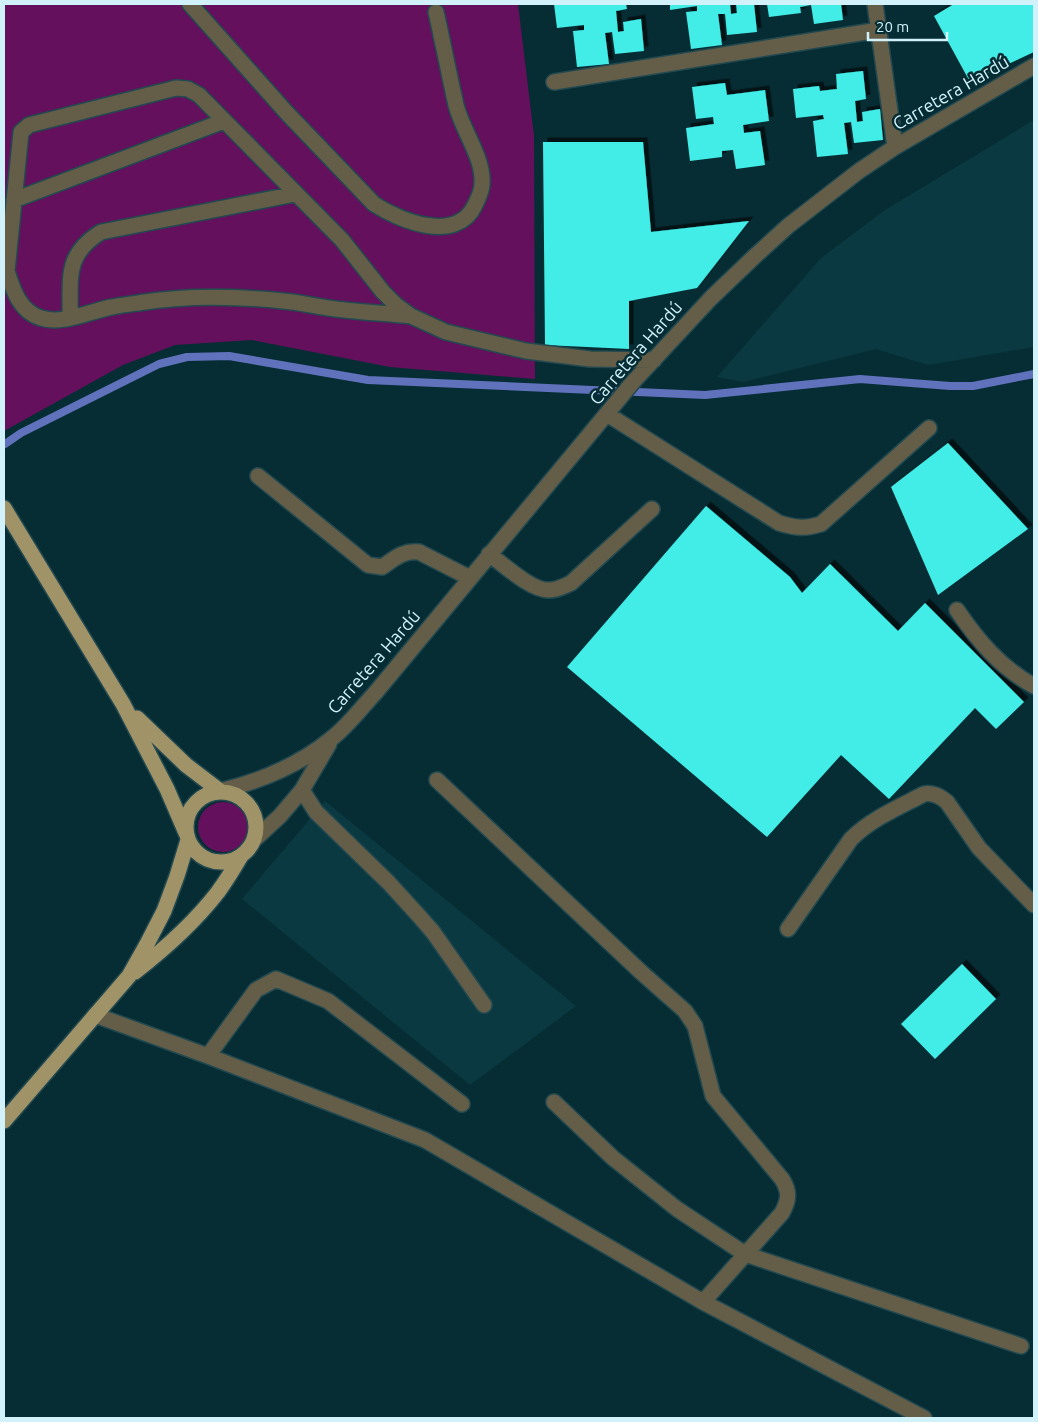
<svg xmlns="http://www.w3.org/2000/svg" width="1038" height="1422" viewBox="0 0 1038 1422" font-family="Ubuntu,sans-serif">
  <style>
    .built { fill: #0a3941 }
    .green { fill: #64105c }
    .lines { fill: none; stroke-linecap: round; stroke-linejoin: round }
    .stream { stroke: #6172bd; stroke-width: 8 }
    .building { fill: #42ece7; filter: url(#shadow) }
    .minor-casing { stroke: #224950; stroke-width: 18 }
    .major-casing { stroke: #224950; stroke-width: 18 }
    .minor { stroke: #645e49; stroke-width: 15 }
    .major { stroke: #a19368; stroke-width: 15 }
    .labels { text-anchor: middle; stroke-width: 5; stroke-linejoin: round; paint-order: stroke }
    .street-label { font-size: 18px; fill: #d1f2fa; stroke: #062d34 }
  </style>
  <defs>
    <filter id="shadow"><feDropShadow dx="4.5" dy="-4.5" stdDeviation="0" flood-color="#0009"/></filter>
  </defs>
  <rect width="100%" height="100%" fill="#062d34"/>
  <path class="built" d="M1034,120V347L928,365L876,349L743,382L717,377L821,258L885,210Z
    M325,801L576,1006L470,1085L242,899Z"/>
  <path class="green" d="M4,4H518L534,136L535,379L390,367L252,340L175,345L123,365L4,431Z
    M198 827a25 25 0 1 1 50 0a25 25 0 1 1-50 0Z"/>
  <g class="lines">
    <path class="stream" d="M5,444L21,433L159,364L187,357L229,356L368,380L705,395L860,379L950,386H973L1034,374"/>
  </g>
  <path class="building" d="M554,4H626L627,9L616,11L618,32L624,31L623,22L641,19L644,51L615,54L612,32L605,33L609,64L577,67L573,31L584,30V25L557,28Z
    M670,4H730L731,14L737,13L736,4H754L757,32L727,35L725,14H718L722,45L691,49L686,12L697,11V6L670,10Z
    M767,4H841L843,20L814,24L811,5L800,7L801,13L769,17Z
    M954,4H1034V52L970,82L934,16Z
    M863,71L866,99L855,101L857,122L863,121L862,112L880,109L883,140L854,143L851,122L844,123L848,154L817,157L813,121L824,119L823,115L796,118L793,89L819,86L820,91L837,89L836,74Z
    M725,83L727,95L765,90L769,121L743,125L744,133L760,131L765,165L736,169L733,150L722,151V157L690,161L686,128L714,124L713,117L696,119L692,87Z
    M543,142H643L651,232L749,221L697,288L629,301V349L545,345Z
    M948,443L1028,529L938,595L891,487Z
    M706,506L790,577L802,593L830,564L898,631L925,603L1024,702L996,729L975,708L889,799L841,755L767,837L567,667Z
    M962,964L996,999L935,1059L901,1024Z"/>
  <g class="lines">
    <g class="minor-casing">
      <path id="minor" d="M190,4L286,112L374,204C400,221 457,244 475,205C478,199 482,191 482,184C484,158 462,130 456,105C449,74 443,43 436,12
        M875,4L895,147
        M554,82L879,30
        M14,200L224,121
        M411,316C384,313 356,312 328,308C313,306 298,302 283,301C235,296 186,295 138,303C130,304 121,305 112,307C90,311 63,325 41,318C20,312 13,290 7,271L21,132L29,125L176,88L188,89L199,95L342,240L383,292L396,305L411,316L446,332L526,351L590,359L654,360
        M70,317C71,278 64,255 101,232L295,194
        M607,414L779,523C795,528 805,529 821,524L929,428
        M258,476L368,565L382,567C394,559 403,550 419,552L470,578
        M489,554C504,565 532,591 549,590C558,590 564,586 571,583L652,509
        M957,610C978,641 1001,668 1034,686
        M437,780L642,973L685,1011L695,1026L713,1096L782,1179C790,1192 789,1200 782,1213L703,1302
        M302,790L316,812L389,883L419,916L433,932L484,1005
        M220,791C261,781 298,766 331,739C348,726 362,707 376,692L633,382L711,298L755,256L788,226L859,171L895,147L1034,66
        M254,840L280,816L302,790L329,744
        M788,929L851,839C871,819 899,807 924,794C933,792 940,796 947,802L979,848L1034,905
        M95,1015L208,1056L425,1140L703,1302L924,1418
        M208,1056L256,990L276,979L328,1001L462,1104
        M554,1102L613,1158L677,1209L745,1254L1021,1346"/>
    </g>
    <g class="major-casing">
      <path id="major" d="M4,508L123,704L167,789L186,833
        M137,718L186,765L220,791
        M186 827a35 35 0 1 1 70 0a35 35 0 1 1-70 0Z
        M135,972C166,948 194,923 218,892C226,881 234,868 241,856
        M4,1121L129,976L147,944L164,911L177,876L188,840"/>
    </g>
    <use href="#minor" class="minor"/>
    <use href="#major" class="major"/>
  </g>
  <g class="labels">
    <g class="street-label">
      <text transform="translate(951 93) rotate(-30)" y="6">Carretera Hardú</text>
      <text transform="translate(636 353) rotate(-49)" y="6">Carretera Hardú</text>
      <text transform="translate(374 662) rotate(-49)" y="6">Carretera Hardú</text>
    </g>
  </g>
  <rect width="1038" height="1422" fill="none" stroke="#d1f2fa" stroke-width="10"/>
  <path d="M868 32v8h79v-8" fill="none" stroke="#d1f2fa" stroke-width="2.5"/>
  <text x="876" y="32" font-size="15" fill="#d1f2fa" stroke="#062d34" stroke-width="4" paint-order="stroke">20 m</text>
</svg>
